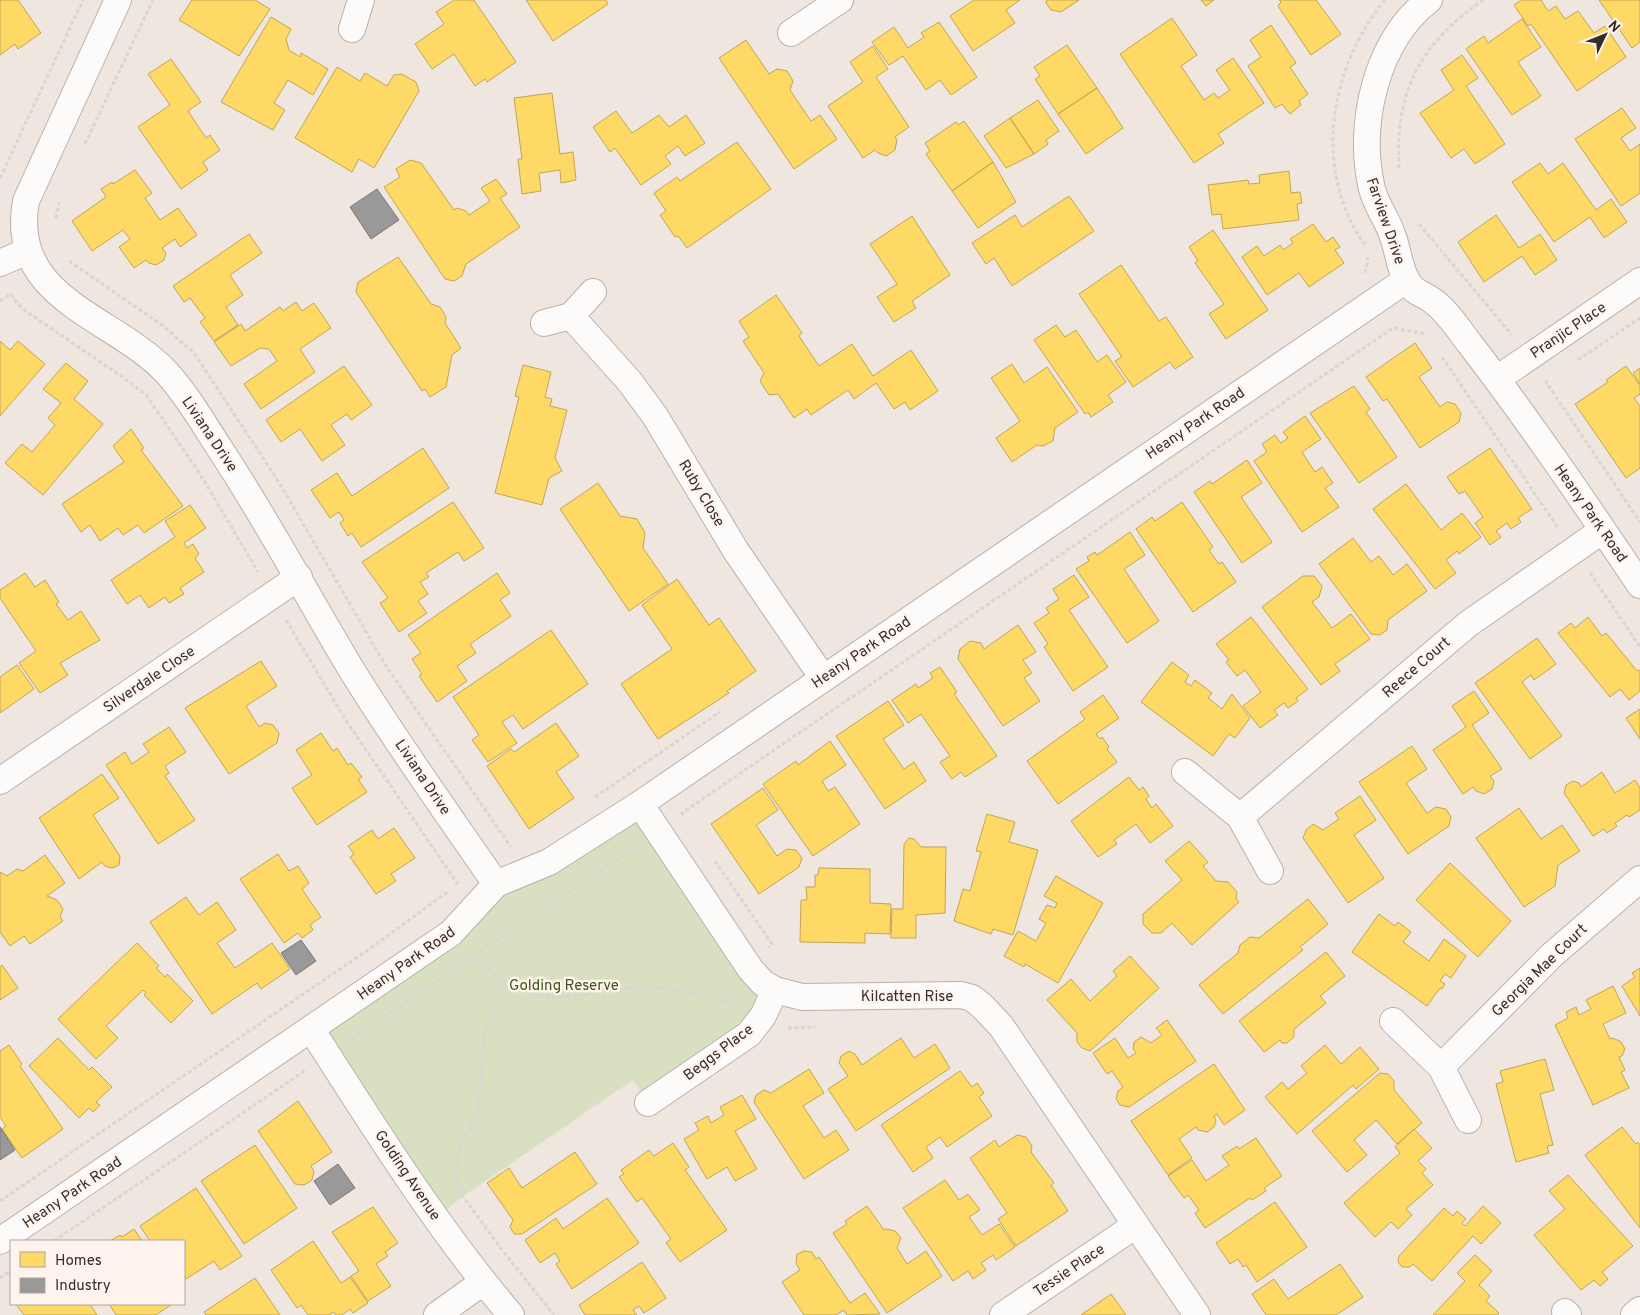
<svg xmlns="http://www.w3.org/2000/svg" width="1640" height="1315" viewBox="0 0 1640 1315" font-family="Overpass,sans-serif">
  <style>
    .green { fill: #d8e0c1 }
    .homes { fill: #ffd966; stroke: #c2a554 }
    .industry { fill: #999; stroke: #7b7977 }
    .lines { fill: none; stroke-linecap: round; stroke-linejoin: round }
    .minor-casing { stroke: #b8b1ac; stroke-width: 28 }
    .path { stroke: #d8d6d4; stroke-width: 3; stroke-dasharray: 4 2.5; stroke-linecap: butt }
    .minor { stroke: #fdfbfa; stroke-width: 26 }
    .labels { text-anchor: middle; stroke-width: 5; stroke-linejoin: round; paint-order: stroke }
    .street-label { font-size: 15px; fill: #342d29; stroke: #fff4ed }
    .park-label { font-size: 15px; fill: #3f551b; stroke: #fff4ed }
  </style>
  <rect width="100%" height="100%" fill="#f0e6e0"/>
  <path class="green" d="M640,804L755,974L763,1016L648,1103L633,1080L465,1195L437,1217L311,1029L462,922Z"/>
  <path class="homes" d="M0,0H18L41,33L18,49L15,44L0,55Z
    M192,0H255L270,9L239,56L179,20Z
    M454,0H474L516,62L487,82L485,79L475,86L454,54L432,69L415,44L444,24L436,12Z
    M526,0H606L608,4L553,41Z
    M974,0H1020L1006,10L1015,23L973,51L950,16Z
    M1047,0H1079L1061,12L1051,10L1046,3Z
    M1201,0H1214L1206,6Z
    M1279,0H1316L1341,34L1311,55L1278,6L1281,2Z
    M1521,0H1541L1548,11L1556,6L1565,19L1578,11L1594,33L1605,26L1626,57L1577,91L1531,24L1528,26L1514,5Z
    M1599,0H1640V42L1632,48Z
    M271,17L291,29L286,39L289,50L300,57L301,53L328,69L313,95L288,80L274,103L285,110L273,130L221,102Z
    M1172,18L1197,55L1181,66L1204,100L1214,93L1218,98L1230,90L1216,70L1233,58L1264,103L1218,134L1224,143L1194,163L1120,54Z
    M1522,19L1541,47L1518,62L1541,96L1512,115L1466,49L1484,36L1488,43Z
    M939,22L977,77L951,95L940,80L926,90L903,56L889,65L872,42L894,27L908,48L924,37L921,33Z
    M1271,25L1296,63L1290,67L1308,94L1299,101L1301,105L1290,114L1282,104L1275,108L1248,66L1261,57L1250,40Z
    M746,40L769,74L777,69L787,71L793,81L790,90L811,121L820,115L837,139L794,169L719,58Z
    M1067,45L1097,88L1058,114L1035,79L1040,76L1034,67Z
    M873,46L888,69L876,77L909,127L895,137L897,140L895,150L886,156L878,153L875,150L863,158L828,106L863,82L850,62Z
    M1462,55L1478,78L1466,86L1505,144L1475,164L1464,149L1451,158L1420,113L1454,90L1441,70Z
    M171,59L201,102L188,111L206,138L210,135L220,150L203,162L208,170L181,189L138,127L170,105L148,74Z
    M337,67L360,81L365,73L387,86L394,75L402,74L416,82L419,91L374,168L359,159L352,172L295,138Z
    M1097,88L1123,128L1086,154L1058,114Z
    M552,93L560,154L573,152L576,180L561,183L560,170L539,173L541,191L522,194L518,159H522L514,98Z
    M1038,100L1059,131L1046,140L1048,144L1034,154L1010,118Z
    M1622,108L1636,128L1621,138L1630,151L1640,144V193L1621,206L1575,139Z
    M616,111L632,133L659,115L669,127L686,115L705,143L685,156L678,146L665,156L671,164L641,185L615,148L610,152L593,127Z
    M1010,118L1034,154L1006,168L984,136Z
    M964,121L993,162L952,191L926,154L930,151L925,143L956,122L958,125Z
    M737,142L771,189L687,248L678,236L675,237L660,215L666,211L654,193L677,177L680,181Z
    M410,160L421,163L454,210L457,208L466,211L469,215L490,201L481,188L496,179L507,194L500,198L520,227L466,264L462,276L454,281L445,279L384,187L400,177L396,169Z
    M993,162L1016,202L978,228L952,191Z
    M1540,163L1548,174L1563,163L1596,210L1611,199L1627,222L1604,238L1590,217L1554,242L1512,182Z
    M135,170L152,193L145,198L160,220L178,208L197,235L180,247L175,239L162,248L166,253L164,260L156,265L149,263L146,260L134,268L119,247L130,239L123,230L92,251L72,221L106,197L101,189L112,182L113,184Z
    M1289,171L1291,193L1300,192L1302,203L1297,204L1299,220L1223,229L1221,214L1212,215L1208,185L1248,180L1249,184L1260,183L1259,175Z
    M1069,196L1094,231L1012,286L994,258L986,264L972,243L1015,215L1022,227Z
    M1496,215L1519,248L1540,234L1557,260L1535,275L1522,256L1484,282L1458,242Z
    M912,216L950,275L912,301L916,308L894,322L877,297L897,284L870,244Z
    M1313,224L1326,242L1333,237L1340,247L1335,250L1344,263L1309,287L1299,273L1267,295L1242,257L1257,246L1264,256L1280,245L1283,250L1293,243L1290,239Z
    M1213,230L1268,310L1226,339L1209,314L1224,304L1195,263L1198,261L1189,247Z
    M249,234L262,253L230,275L243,295L226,307L238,325L214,341L200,322L205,318L190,298L184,302L173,286Z
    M398,257L431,304L440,307L446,317L445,323L461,348L452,355L446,387L430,397L425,389L422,391L356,292L358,282Z
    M1121,265L1159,321L1166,317L1193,357L1175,369L1170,362L1133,387L1115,361L1122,357L1079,294Z
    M776,295L802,333L799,336L819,366L852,344L873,376L911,350L938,391L910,410L905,402L894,409L876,383L854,399L848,390L811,415L807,409L794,418L778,394L769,395L760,381L764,373L743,341L749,337L739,321Z
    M296,302L302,311L314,303L331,328L300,349L315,372L261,409L244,384L277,361L269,349L260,348L231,366L214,342L241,324L245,331L280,307L283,311Z
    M1056,325L1065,337L1076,330L1097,362L1107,355L1126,382L1108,395L1113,402L1091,417L1088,412L1085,414L1034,340Z
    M0,341L10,350L18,341L45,364L0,416Z
    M1415,343L1432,368L1419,377L1440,407L1447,402L1455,404L1461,413L1459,422L1420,448L1387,399L1383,401L1366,377Z
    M66,363L88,381L74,399L103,424L43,495L5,463L22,444L32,452L55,425L48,418L61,403L43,389Z
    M1012,364L1024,383L1047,367L1078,412L1055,428L1053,441L1043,446L1037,445L1012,462L996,438L1020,421L991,378Z
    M523,365L551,372L545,397L552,399L550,406L567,410L555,458L562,471L549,478L542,505L495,493L519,397L515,396Z
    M344,366L372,405L351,420L347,414L331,425L345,445L322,461L300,429L281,442L266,420Z
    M1626,366L1640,386V394L1634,398L1640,406V468L1626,478L1575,404L1608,382L1606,380Z
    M1640,368V384L1633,373Z
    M1354,386L1370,409L1366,412L1397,457L1359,483L1310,413Z
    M1305,416L1321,439L1302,452L1315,472L1322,467L1333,483L1325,488L1339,507L1302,532L1254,461L1267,452L1262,444L1275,435L1281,443L1288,438L1283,432Z
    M131,429L144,448L141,450L183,506L144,533L138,525L123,535L118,528L100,541L90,525L81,532L62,504L124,462L113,446Z
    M423,448L449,488L361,547L352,533L348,536L340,523L344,520L339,512L330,518L311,490L337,473L352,496Z
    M1490,448L1532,509L1518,518L1521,522L1511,529L1507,523L1496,531L1501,537L1490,545L1475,523L1483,517L1465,491L1459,494L1447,477Z
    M1247,460L1262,483L1241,497L1272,542L1242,563L1194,492L1210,481L1212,484Z
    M598,483L620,516L637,519L645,533L643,548L668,584L629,611L560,509Z
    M1406,484L1441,530L1462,513L1481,537L1459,554L1457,551L1446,560L1456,573L1435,589L1373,509Z
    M453,502L484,548L464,561L458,552L426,573L429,577L420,582L428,594L418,601L427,613L399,632L380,603L388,598L362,562Z
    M1182,502L1213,547L1209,550L1219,564L1222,562L1236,582L1193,612L1136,529L1152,517L1155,521Z
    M190,505L206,528L184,543L187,548L193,544L199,554L195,558L204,572L180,588L184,594L169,603L165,597L149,608L140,595L127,604L111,580L175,537L165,521Z
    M1130,532L1145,555L1124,569L1159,621L1127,643L1076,569L1089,561L1087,557L1095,552L1097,555Z
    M1353,538L1371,562L1379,556L1393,575L1407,564L1427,591L1388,620L1387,630L1380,635L1371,634L1319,564Z
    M25,573L35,587L45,580L59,602L56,604L68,620L81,611L100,640L60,663L68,675L40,693L19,663L36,651L0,598V590Z
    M497,573L510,593L500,600L511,616L470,644L476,653L457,666L467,681L437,702L419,676L422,674L412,659L421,653L408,635Z
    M1074,575L1089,597L1069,610L1108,667L1073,691L1044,647L1048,644L1034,623L1049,613L1046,608L1059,599L1053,589Z
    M1303,576H1314L1322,586L1319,597L1312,602L1332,628L1351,614L1370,639L1335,664L1340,671L1321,685L1262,607Z
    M677,579L709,625L719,618L756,671L727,691L729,693L658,739L621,684L672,649L642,605Z
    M1251,617L1308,689L1296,698L1298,701L1288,708L1284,703L1274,710L1278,715L1260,728L1243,706L1261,692L1245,670L1237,676L1226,662L1229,660L1216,644Z
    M1588,617L1602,636L1606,633L1637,671L1640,670V691L1629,700L1620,689L1610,697L1558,633L1571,623L1575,628Z
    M1018,625L1036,652L1023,660L1032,673L1024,678L1040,701L1003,726L958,659L960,649L970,641L981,643L984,649Z
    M551,630L588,684L523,729L513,715L502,722L517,743L488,762L472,740L479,735L453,697Z
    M1537,638L1556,664L1534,680L1531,675L1522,682L1562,736L1530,759L1475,683Z
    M261,661L277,686L246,706L259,727L265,723L273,725L279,733L277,743L229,774L185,708Z
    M1172,662L1189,675L1185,682L1191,686L1195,680L1212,693L1208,698L1222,709L1232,694L1250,718L1235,738L1229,734L1213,756L1141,702Z
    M17,665L34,689L0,713V677Z
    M940,667L957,692L954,694L997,756L965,777L961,772L952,779L940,762L950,756L921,714L908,723L892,700L916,684L918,688L933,678L930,673Z
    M1474,691L1489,713L1472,725L1502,769L1490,776L1494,781L1492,789L1484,794L1476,791L1473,787L1463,794L1433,750L1466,727L1452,706Z
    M1103,695L1119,718L1096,734L1100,739L1102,737L1109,747L1107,749L1117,762L1058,804L1027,761L1085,719L1080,712Z
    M888,701L904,725L883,739L904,769L914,762L926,781L885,809L836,736Z
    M1640,709V739L1626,718Z
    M556,723L579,756L556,772L574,798L529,829L487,766L511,749L514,752Z
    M169,727L186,752L165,766L169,773L165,776L195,820L158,844L106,765L125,752L132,764L149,752L143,744Z
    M321,733L333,751L337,748L348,765L351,763L362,777L358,779L367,792L317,825L292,788L312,775L296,750Z
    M830,741L846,765L822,781L828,791L835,787L860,824L813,856L763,784L796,761L798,765Z
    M1412,746L1427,769L1406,783L1427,813L1436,807L1446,809L1451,817L1449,826L1408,854L1359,782Z
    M1602,772L1615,793L1635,780L1640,788V810L1629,817L1627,815L1615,823L1617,826L1607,833L1604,829L1593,836L1564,793L1566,785L1573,781L1579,783L1581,787Z
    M102,774L119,798L93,815L120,856L119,865L112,868L105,866L102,862L79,879L39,818Z
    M1129,777L1139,790L1143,787L1149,796L1146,799L1152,808L1156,804L1173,826L1150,843L1136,824L1114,840L1117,844L1098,857L1071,821Z
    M763,788L778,810L756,825L777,856L787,849L796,850L802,858L799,867L759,894L711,824Z
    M1360,796L1376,820L1354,835L1384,878L1348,903L1303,838L1306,830L1313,824L1323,830L1339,819L1335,813Z
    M1519,808L1541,839L1562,825L1580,851L1558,865L1555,886L1524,907L1476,838Z
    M987,814L1015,822L1009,842L1038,850L1013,935L993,929L991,934L954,921L963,889L970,891L981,852L976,851Z
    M394,828L415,858L391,874L396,881L376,894L350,857L354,854L348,846L372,830L378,839Z
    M909,838L914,839L921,847H946L945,913L916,915V938H891L892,909H903L904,844Z
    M1189,841L1208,862L1203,866L1216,881L1228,882L1237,892L1236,899L1239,902L1192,945L1172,923L1161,933H1152L1143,924V914L1182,880L1165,861Z
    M278,854L289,871L298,866L309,883L302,889L321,917L310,925L313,930L302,938L298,933L284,943L240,879Z
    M45,855L65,883L47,896L57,900L63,909L60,917L63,921L30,944L24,936L10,946L0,932V872L7,876L17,869L23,871Z
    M1450,863L1511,921L1478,957L1416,900Z
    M819,868L870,869V903L891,904L890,934L865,933V943L800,942L801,900H807L806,887H815V875H818Z
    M1056,876L1103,903L1058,983L1025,964L1024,967L1004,956L1018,931L1036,941L1046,923L1039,919L1047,905L1055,908L1057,903L1044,896Z
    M186,897L199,915L217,902L236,930L217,943L235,968L272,943L290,969L261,989L257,983L212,1014L150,922Z
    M1308,899L1328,924L1300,947L1303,950L1223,1014L1199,985L1238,953L1240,945L1250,937L1259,938Z
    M1379,914L1395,926L1398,922L1411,932L1403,942L1429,961L1444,939L1466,956L1451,978L1445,974L1440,981L1445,984L1442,989L1440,988L1427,1006L1352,952Z
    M137,943L159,966L156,968L165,977L167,974L193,1001L171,1023L144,995L146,993L143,990L106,1026L118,1038L96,1059L58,1019Z
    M1326,952L1345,976L1320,996L1326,1003L1294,1029V1037L1287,1043H1282L1280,1040L1264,1052L1239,1021Z
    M1130,956L1159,988L1090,1051L1082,1048L1077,1042V1033L1047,1000L1071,979L1090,1001L1117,976L1113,971Z
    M2,965L18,988L0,1000V967Z
    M1640,968V1016L1622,986L1635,977L1632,973Z
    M1613,986L1626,1013L1603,1024L1610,1039L1613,1038L1621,1042L1625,1049L1622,1056L1619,1057L1625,1070L1621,1072L1629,1088L1593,1105L1555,1025L1568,1018L1566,1012L1576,1007L1579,1015L1591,1009L1586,1000Z
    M1167,1020L1196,1061L1129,1107L1120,1105L1116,1099L1118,1091L1123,1087L1112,1071L1107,1074L1093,1053L1115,1038L1128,1058L1136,1053L1133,1049L1134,1042L1141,1037L1151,1043L1162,1035L1156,1028Z
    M58,1038L89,1070L92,1067L112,1087L96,1102L100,1105L93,1112L89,1108L79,1118L29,1066Z
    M901,1038L914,1058L935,1044L950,1068L856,1131L828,1089L848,1076L839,1063L841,1056L849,1051L855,1054L862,1065Z
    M9,1045L22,1064L20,1066L63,1129L22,1158L2,1129L6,1126L0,1117V1051Z
    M1325,1045L1341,1064L1360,1047L1379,1069L1356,1089L1353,1085L1297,1134L1265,1097L1282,1082L1288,1089L1307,1073L1301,1066Z
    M1545,1059L1554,1090L1540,1094L1553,1145L1547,1146L1549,1153L1516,1162L1496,1084L1503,1082L1500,1071Z
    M1214,1064L1245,1110L1224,1125L1217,1114L1214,1116L1216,1120L1214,1127L1207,1132L1198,1130L1196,1127L1179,1139L1192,1158L1168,1175L1131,1121Z
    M809,1069L824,1093L803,1106L824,1138L836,1130L849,1150L804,1179L754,1102L756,1095L764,1090L771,1093Z
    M960,1071L972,1087L977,1083L984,1093L979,1097L992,1116L947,1147L940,1137L926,1147L933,1158L913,1172L881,1125Z
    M1380,1073L1388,1074L1394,1081V1090L1422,1123L1397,1144L1376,1120L1354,1140L1367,1155L1347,1172L1312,1131Z
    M742,1095L756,1119L735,1131L757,1169L735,1181L727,1167L707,1179L684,1139L699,1130L695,1123L708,1116L711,1123L724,1115L720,1107Z
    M298,1101L332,1152L311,1166L314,1172L312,1180L304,1185L295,1184L258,1131Z
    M1622,1127L1636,1144L1638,1142L1640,1145V1228L1585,1155Z
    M1414,1129L1432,1148L1418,1161L1426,1169L1422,1173L1433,1185L1406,1209L1412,1215L1398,1229L1391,1222L1375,1237L1344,1203L1400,1153L1395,1147Z
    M1017,1135L1026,1137L1032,1146L1031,1152L1054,1183L1051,1185L1068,1211L1016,1246L998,1219L1007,1213L970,1158L995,1140L999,1147Z
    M1256,1138L1282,1176L1264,1188L1266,1191L1252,1200L1250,1198L1205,1228L1195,1213L1199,1210L1188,1195L1184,1198L1168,1176L1192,1160L1206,1181L1229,1165L1222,1156L1237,1146L1239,1149Z
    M673,1143L689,1167L685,1170L727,1230L680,1262L666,1243L671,1239L642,1198L637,1202L619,1177L624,1174L621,1170L649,1150L654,1156Z
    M255,1145L297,1208L244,1244L201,1181Z
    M575,1152L597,1184L522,1234H514L510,1227L513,1220L487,1183L509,1168L522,1188Z
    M1568,1175L1633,1246L1602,1272L1608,1279L1600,1286L1594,1280L1581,1290L1534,1235L1565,1209L1549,1191Z
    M945,1180L959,1200L968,1194L980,1210L969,1217L982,1235L999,1224L1015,1247L996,1260L993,1255L981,1263L986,1270L973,1279L968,1271L953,1281L903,1208Z
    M196,1188L242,1256L220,1270L214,1261L186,1279L184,1275V1241H150L140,1226Z
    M607,1198L639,1243L572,1289L556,1264L560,1261L555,1253L540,1263L525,1240L556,1218L563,1229Z
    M1275,1202L1307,1247L1257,1282L1246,1265L1243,1267L1238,1259L1230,1264L1216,1243Z
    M867,1206L884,1230L887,1229L895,1231L901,1238L897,1248L907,1264L926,1251L942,1276L887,1313L833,1233L847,1224L845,1221Z
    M1483,1206L1501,1223L1481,1244L1473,1236L1432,1281L1413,1264L1410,1267H1402L1398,1262L1399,1256L1444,1208L1453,1216L1457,1211L1466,1219L1462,1223L1465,1226Z
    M373,1207L398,1243L385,1252L388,1256L376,1264L391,1286L368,1301L351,1276L359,1271L332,1232Z
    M134,1229L142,1241H110L120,1235L122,1237Z
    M313,1241L341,1283L350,1277L368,1303L353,1313L350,1309L342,1315H336L334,1312L329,1315H308L301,1305L297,1308L271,1270Z
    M804,1251L812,1252L816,1259L819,1257L850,1303L865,1293L880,1314L847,1315L844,1310L836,1315H804L782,1282L800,1270L796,1263L797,1254Z
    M1475,1255L1492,1271L1479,1285L1490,1296L1486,1301L1499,1313L1497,1315H1433L1465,1281L1457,1273Z
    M642,1262L666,1298L644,1313L639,1306L633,1310L637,1315H585L579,1305Z
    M1340,1264L1363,1297L1336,1315H1266L1252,1294L1274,1279L1288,1299Z
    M255,1278L280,1315H206L204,1312Z
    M1111,1294L1126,1315H1081Z
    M16,1304H90L97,1315H24Z
    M109,1304H172L156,1315H116Z"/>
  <path class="industry" d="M377,189L399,220L371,239L350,207Z
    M301,940L316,961L296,975L281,953Z
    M0,1127L15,1150L0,1160Z
    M338,1164L355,1188L330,1205L314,1181Z"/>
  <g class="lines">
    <g class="minor-casing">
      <path id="minor" d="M118,0L26,201C8,300 114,316 167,373C187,395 202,421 218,446C266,518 306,594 351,669C396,742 447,813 496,884
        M1429,0C1375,42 1357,126 1372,189C1376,205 1387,219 1392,234C1398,249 1399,267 1407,281C1415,294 1423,293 1433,301C1448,312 1459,330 1470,344C1530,422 1585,503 1640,585
        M352,29L361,0
        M791,33L840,0
        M0,263L28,251
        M571,316L593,292
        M544,323L571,316L630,382L655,416L736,551L823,678
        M1497,379L1640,281
        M1185,772L1240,817L1270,871
        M0,781L299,577
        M640,804L751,970L763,983L775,990L802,997L961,995L972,998L982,1006L1001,1026L1197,1315
        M1240,817L1468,624L1603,530
        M1393,1021L1441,1067L1468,1120
        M311,1029C374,1127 436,1227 511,1315
        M1441,1067L1552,955L1640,879
        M648,1103L749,1034L763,1016L775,990
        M0,1241L451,933L496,884L549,862L640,804L1406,280
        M1565,1312L1568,1315
        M437,1315L483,1282
        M1003,1315L1136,1225
        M1634,1315L1640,1310"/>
    </g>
    <path class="path" d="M85,144L153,0
      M1399,168C1395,90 1420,44 1483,0
      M0,178L83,0
      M56,218L59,202
      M1419,224L1512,335
      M1365,245C1312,170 1329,68 1385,0
      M69,261L162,325L194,353L280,484L386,666L511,847
      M1365,273L1368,257
      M0,301L11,294L17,303L27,312L124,378L146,395L200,474L258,572
      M1442,357L1558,528
      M1578,360L1640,318
      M1548,381L1546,382L1640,522
      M1590,573L1640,647
      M286,620L345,719L457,883L456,885
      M595,797L720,712
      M683,815L682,813L1393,328L1426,334
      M715,861L772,944L768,948
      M473,957C501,982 532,1002 572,996C593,993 615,987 636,987C670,987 705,995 738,1005
      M509,985L486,1027L477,1112L460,1147L456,1170L459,1191L502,1250L554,1315
      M788,1028L815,1027
      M351,1039L636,847
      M0,1201L365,952L449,891
      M54,1241L306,1070
      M0,1278L11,1271"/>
    <use href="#minor" class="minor"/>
  </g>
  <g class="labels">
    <g class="street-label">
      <text transform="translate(1386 221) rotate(71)" y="5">Farview Drive</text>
      <text transform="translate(1568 330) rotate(-34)" y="5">Pranjic Place</text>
      <text transform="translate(1195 423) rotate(-34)" y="5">Heany Park Road</text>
      <text transform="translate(210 434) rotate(56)" y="5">Liviana Drive</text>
      <text transform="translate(702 493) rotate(59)" y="5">Ruby Close</text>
      <text transform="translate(1591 513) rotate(55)" y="5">Heany Park Road</text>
      <text transform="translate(861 652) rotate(-34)" y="5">Heany Park Road</text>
      <text transform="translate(1416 667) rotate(-41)" y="5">Reece Court</text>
      <text transform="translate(149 679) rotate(-34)" y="5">Silverdale Close</text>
      <text transform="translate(423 777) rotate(56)" y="5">Liviana Drive</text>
      <text transform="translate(406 963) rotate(-35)" y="5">Heany Park Road</text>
      <text transform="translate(1539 970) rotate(-44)" y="5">Georgia Mae Court</text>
      <text x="907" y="1001">Kilcatten Rise</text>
      <text transform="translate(718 1052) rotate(-37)" y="5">Beggs Place</text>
      <text transform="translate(408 1175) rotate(56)" y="5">Golding Avenue</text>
      <text transform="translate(72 1192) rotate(-34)" y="5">Heany Park Road</text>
      <text transform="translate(1069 1270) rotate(-34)" y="5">Tessie Place</text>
    </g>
    <g class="park-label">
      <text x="564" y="990">Golding Reserve</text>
    </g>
  </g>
  <rect x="10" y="1240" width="175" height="65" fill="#fff4ed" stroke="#aea49f"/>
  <rect x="20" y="1252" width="25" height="15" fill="#ffd966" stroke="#aea49f"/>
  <text x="55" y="1265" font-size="15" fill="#342d29">Homes</text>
  <rect x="20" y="1278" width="25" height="15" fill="#999999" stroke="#aea49f"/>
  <text x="55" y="1290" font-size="15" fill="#342d29">Industry</text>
  <g transform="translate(1605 35) rotate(47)" stroke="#fff4ed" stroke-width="4" paint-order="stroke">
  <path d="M0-4L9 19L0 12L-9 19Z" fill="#342d29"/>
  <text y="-8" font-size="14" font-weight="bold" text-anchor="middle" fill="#342d29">N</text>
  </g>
</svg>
